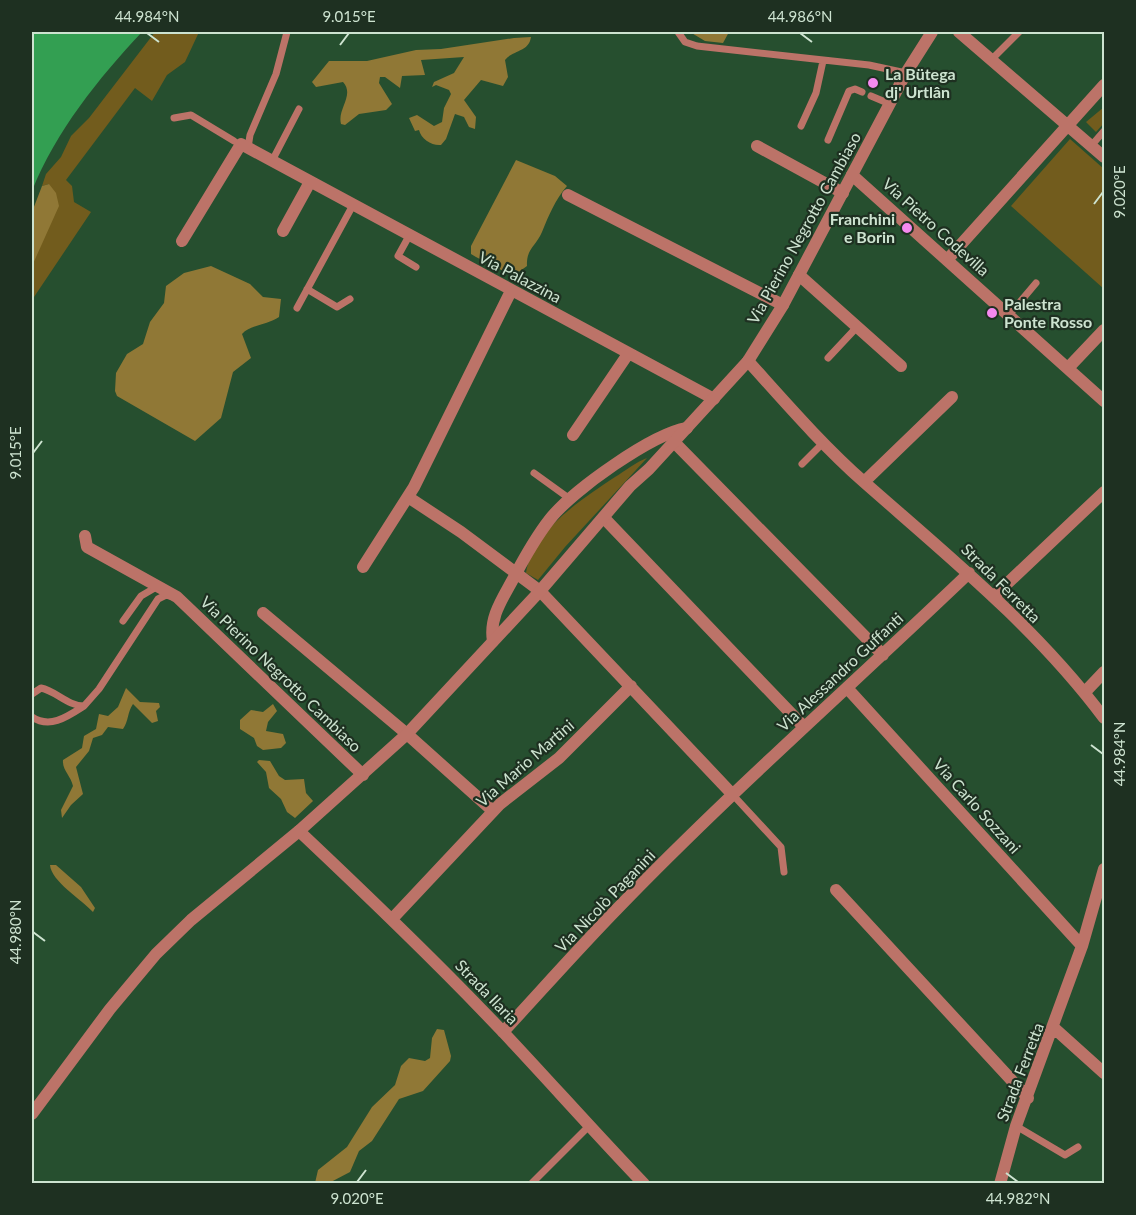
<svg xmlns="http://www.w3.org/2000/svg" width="1136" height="1215" viewBox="0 0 1136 1215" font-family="Lato,sans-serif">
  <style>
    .green { fill: #725c1d }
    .forest { fill: #907836 }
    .water { fill: #339f52 }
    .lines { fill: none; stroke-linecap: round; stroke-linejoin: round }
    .service { stroke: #bc7368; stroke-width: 7 }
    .minor { stroke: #bc7368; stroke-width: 12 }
    .tertiary { stroke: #bc7368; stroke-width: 12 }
    .ticks { fill: none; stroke: #cde3d0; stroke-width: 2 }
    .poi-dot { fill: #f589ef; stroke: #1e3021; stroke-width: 2 }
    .labels { text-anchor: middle; stroke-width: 4.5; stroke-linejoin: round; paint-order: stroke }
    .poi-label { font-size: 16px; font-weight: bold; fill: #cde3d0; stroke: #1e3021; text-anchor: start }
    .street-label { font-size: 16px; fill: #cde3d0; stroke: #1e3021 }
    .neatline { fill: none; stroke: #cde3d0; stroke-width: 2 }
    .ticks-label { font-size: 15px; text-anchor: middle; fill: #cde3d0 }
  </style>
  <rect width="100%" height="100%" fill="#264f2f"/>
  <path class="green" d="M155,32H199L185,62L167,75L152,101L135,88L66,180L72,186L74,202L91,212L32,300V220L49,184L42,186L46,174L61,157L71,136L89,118Z
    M1104,107V123L1096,132L1086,122Z
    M1070,139L1104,169V289L1011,206Z
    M647,458L565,547L538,580L526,573C533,530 582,499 615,477C625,471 636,462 647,458Z"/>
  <path class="forest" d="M690,32H729L723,43L705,41Z
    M514,38L531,37C529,52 513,50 505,60L508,77L503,86L481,80L464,100L476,117L475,129L469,127L464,117L455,114L446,139L441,145C432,146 421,139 419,130L415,131L409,118L417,115L434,126L442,122L444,108L451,94L449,90L436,85L432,87L434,82L454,73L464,57L421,60L425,75L402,76L400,88L385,77H380L379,83L392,104L386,110L359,114L345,125L341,124C337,109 355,95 343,82L316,87L312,82L329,61H367L416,50L441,49Z
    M516,160L555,176L567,186C555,200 549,215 542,232C536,246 526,249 527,266L513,276L476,257L471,254V246Z
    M49,184L56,193L59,206L32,266V212L42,186Z
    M211,266L250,284L263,297L281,299L279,317C267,325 250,325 242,334L251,358L233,372L221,418L195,441L117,396L115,391L116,373L127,354L143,344L150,322L164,303L166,286L184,273Z
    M126,688L140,702L159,703L160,707L156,711L158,721L152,723L133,704C127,713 129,720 123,729L108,727L102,735L93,738L89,751L76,767L83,794L71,805L62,818L61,810L73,786C71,776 62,770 63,760L82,748L84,736L96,729L99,714L108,716L118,707Z
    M273,704L277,711L268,722L266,731L283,734L286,743L281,748L263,750L257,746L254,738L240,729V720L251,710L263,712Z
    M259,760L270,761L279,776L285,780L304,779L306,793L313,801L295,818L287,812L281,799L269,788L266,772L257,762Z
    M50,865H56L81,887L95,908L93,912C82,900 51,881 50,865Z
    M437,1029L444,1030L451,1056L450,1061L423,1091L399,1099L372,1141L359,1151L350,1172L329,1183H315L318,1170L347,1147L372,1107L395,1085L401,1066L409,1058L425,1061L430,1058L432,1038Z"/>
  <path class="water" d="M32,32H142C98,79 56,131 32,191Z"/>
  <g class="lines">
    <path class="service" d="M678,32L685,42L697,46L869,65L906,73
      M992,59L1019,32
      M871,96L890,104
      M174,118L191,115L234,141
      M801,126L816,93L823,61
      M828,140L849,91L855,89L862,92
      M1091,146L1104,131
      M248,148L250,135L276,74L287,32
      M272,161L299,109
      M409,236L398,256L416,267
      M307,289L337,307L350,299
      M297,308L353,205
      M1009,315L1036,283
      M828,358L857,327
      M802,464L824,442
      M534,473L570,499
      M123,621L141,596L158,586
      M32,694L41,688C56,691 68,706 84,706C67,717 50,729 32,717
      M84,706L99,689L158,599L166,595L170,596
      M733,795L781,847L784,872
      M1016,1126L1065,1155L1078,1147
      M531,1184L588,1127"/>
    <path class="minor" d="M959,32L1104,157
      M757,146L843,193
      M852,175L1104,401
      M568,195L783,305
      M283,231L310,182
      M182,241L241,144L714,399
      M947,260L1104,85
      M799,275L901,366
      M748,361C785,402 822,445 864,482C948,556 1037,628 1104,718
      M1068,368L1104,330
      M573,435L628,354
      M674,442L883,655
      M864,482L952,397
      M408,497L461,532L540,591L733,795
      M604,518L804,727
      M85,536L87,547L177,597L363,775
      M363,567L414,487L511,291
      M993,597L1104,492
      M263,613L407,734L493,811
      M493,641C489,619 501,601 512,581C523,560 535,538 550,519C573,490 652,434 687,428
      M848,689L1082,946
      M1085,692L1104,672
      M299,831C369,897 438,963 504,1033C551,1083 596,1134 644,1184
      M836,890L1028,1098
      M392,919L500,804L559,758L631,686
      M1054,1028L1104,1073
      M503,1032C541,991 578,949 617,909C730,792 852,685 969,573
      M1000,1184L1016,1126L1082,946L1104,869"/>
    <path class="tertiary" d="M32,1114L110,1009L156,954L191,920L299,831L407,734L540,591L630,486L649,469L748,361L783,305L906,73L932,32"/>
  </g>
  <path class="ticks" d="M147,33L159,42M800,33L812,42M340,45L349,33M1094,204L1103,192M33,453L42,441M1091,745L1103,754M33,932L45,941M1006,1173L1018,1182M357,1182L366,1170"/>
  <g class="poi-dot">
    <circle cx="873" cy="83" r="6"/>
    <circle cx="907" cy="228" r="6"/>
    <circle cx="992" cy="313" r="6"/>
  </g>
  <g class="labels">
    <g class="poi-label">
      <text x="885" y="80">La Bütega<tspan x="885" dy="18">dj' Urtlân</tspan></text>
      <text x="895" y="225" text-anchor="end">Franchini<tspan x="895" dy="18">e Borin</tspan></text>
      <text x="1004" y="310">Palestra<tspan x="1004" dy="18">Ponte Rosso</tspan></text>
    </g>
    <g class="street-label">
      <text transform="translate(936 227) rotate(42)" y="6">Via Pietro Codevilla</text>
      <text transform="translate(804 228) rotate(-61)" y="6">Via Pierino Negrotto Cambiaso</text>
      <text transform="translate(520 277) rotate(28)" y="6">Via Palazzina</text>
      <text transform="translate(1001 583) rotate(45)" y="6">Strada Ferretta</text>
      <text transform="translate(840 672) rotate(-43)" y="6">Via Alessandro Guffanti</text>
      <text transform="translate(281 674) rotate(44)" y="6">Via Pierino Negrotto Cambiaso</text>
      <text transform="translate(525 763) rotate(-41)" y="6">Via Mario Martini</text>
      <text transform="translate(977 806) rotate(48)" y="6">Via Carlo Sozzani</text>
      <text transform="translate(605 901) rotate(-46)" y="6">Via Nicolò Paganini</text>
      <text transform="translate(487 992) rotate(46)" y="6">Strada Ilaria</text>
      <text transform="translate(1020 1072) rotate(-69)" y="6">Strada Ferretta</text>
    </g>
  </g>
  <rect width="1136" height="1215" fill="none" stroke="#1e3021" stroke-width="66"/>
  <rect x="33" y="33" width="1070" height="1149" class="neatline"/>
  <g class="ticks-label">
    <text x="147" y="22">44.984°N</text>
    <text x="349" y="22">9.015°E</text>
    <text x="800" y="22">44.986°N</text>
    <text transform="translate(1120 192) rotate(-90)" y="5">9.020°E</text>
    <text transform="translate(16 453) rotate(-90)" y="5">9.015°E</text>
    <text transform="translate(1120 754) rotate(-90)" y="5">44.984°N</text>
    <text transform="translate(16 932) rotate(-90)" y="5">44.980°N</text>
    <text x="357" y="1204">9.020°E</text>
    <text x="1018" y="1204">44.982°N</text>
  </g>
</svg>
